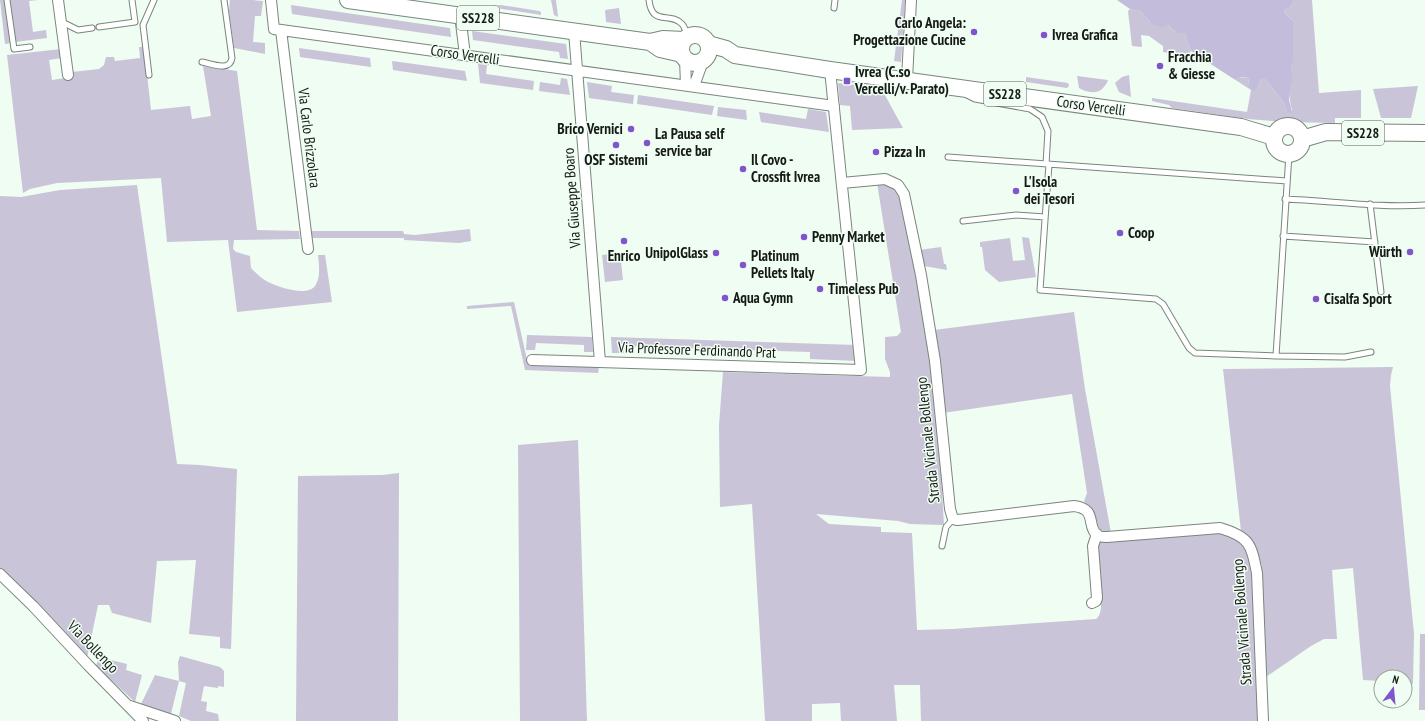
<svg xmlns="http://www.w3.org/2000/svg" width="1425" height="721" viewBox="0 0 1425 721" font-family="'PT Sans Narrow',sans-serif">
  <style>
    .green { fill: #c9c4d8 }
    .forest { fill: #c4bcdb }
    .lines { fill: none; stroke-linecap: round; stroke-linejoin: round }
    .lane-casing { stroke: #7a867d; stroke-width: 7 }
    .street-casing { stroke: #7a867d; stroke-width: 12 }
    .primary-casing { stroke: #7a867d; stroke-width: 18 }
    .lane { stroke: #fff; stroke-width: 5 }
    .street { stroke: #fff; stroke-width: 10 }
    .primary { stroke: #fff; stroke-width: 16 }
    .poi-dot { fill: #7f54cd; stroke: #effdf2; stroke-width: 1.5 }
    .labels { text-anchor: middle; stroke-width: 3; stroke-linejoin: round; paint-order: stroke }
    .shield { fill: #effdf2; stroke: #575e59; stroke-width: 1 }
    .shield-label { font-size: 14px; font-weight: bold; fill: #161a17 }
    .poi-label { font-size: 15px; font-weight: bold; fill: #161a17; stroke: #effdf2; text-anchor: start }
    .street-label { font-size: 15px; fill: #161a17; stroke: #effdf2 }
  </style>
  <rect width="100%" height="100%" fill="#effdf2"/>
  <path class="green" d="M0,0H5L11,43L5,44Z
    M10,0H38L29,1L33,32L46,30L47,38L15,42Z
    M230,0H252L263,1L261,16H255L253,42L265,43V54L234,48L229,11Z
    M551,0H556L558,17L554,15Z
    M902,0H905L901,62L894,61Z
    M1117,0L1130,9L1141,12L1150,22L1168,25L1176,33H1185L1188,35L1187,41L1191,51L1237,77L1249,78L1248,85L1257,91L1261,79H1265L1282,100L1287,111L1292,110C1290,103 1289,96 1289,89C1290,82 1292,80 1291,72L1293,21L1284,12L1285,10C1290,8 1293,6 1294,0H1312L1319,93L1361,90V118H1335V123L1285,122L1248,119L1172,108L1169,105L1152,101V98L1247,112L1251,90L1191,51L1187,58L1168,55V53L1163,52V46L1149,36L1141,35L1142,47L1132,46L1128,11L1130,9Z
    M291,5L450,28L451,37L292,14Z
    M501,5L539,11L541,12V15L490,7L491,6Z
    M619,8L621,24L606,22L605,10Z
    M472,31L566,44L568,59L560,58L559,52L473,40Z
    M139,47H144L151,110L190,106L192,119L211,116L203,66L237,71L257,230L299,231L300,239L234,240L233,249L236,252L250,256L251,268C256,273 262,279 268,282C278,287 307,297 315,286C321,278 319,264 318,255H325L332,302L237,312L228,240L167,242L161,178L57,183L30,189L23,193L7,55L61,49L62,58L49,60L52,80L72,77V72L99,69L104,65L106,57H114L115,61L140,58Z
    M299,48L370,58L371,67L300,57Z
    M392,61L465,71L467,81L393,70Z
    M478,64L487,65L486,74L534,81L533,90L480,83Z
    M1129,75L1131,97L1119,92L1115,83L1122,77Z
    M1077,76L1108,80C1107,83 1105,86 1103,88C1097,95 1085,92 1079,88Z
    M1026,77L1068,83L1069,86L1067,88L1026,82Z
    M561,78L567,79L570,95L539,91L540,82L560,85Z
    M587,82L612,86L611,92L634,95L633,104L589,98Z
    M838,83L881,88L903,128L852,130L850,106L840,105Z
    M1418,86L1411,118H1381L1373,89Z
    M638,95L714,106L712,115L637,104Z
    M718,107L746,110L747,120L717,116Z
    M808,109L826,112L829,132L761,122L759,112L806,119Z
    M880,182L893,187L899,195L928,328L938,423L944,525L910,524L898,521L816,514L829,524L881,527V532L912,533L917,630L953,629L1096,619C1101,615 1101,609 1101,603L1097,542L1216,530L1236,536L1253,559L1260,721H921L920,685H894L897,721H841L840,703L812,704V721H765L752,504L720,507L719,425L723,372L890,377V372L885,359V337L897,336L901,332L877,183Z
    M137,185L177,464L200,465L237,469L231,649L220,648V637L189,634L196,560L157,561L151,623L112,613L109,605H98L87,658L0,570V196L21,197L60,190Z
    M470,229L471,241L459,243L404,240V238H312V231H403L404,234L415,235Z
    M1022,237L1029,238L1036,277L999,282L985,270L982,247H980V242L1010,238L1013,261L1025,260Z
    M941,247L944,264H946L947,270L924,266L919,250Z
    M620,253L623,280L605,282L602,255Z
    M514,302L528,364L599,367L598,373L525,370L511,306L467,309V306Z
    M1074,312L1085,389L1111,533L1100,530L1096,522L1093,512L1084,501L1087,493L1072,394L943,413L934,330Z
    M527,335L592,337L593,352H584V345L536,343L535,350H526Z
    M611,337L856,345L857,361L810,359V352L624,346V353H612Z
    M1393,367L1391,375L1390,386L1414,634L1413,684L1405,682V677H1381V681L1363,680L1353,568L1332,570L1337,639H1324L1311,646L1266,677L1262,566L1256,548L1251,538L1241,531L1223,369Z
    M578,440L587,721H520L518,445Z
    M399,473L398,721H296L298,476L382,475Z
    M1420,634H1425V710H1419Z
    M180,656L220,667L224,671V687L218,686V688L204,686L201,701L207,702L206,711L218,714L219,721H191L179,716L186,683L179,681L171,714L141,704L155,675L179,681L178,662Z
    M99,657L127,664L126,670L142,675L135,702L96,666Z"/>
  <path class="forest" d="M1117,0H1294C1293,6 1290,8 1285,10L1284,12L1293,21V62C1289,68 1293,74 1292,81C1290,88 1289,93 1289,100C1290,105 1292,108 1291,113L1287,111L1282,100L1265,79H1261L1257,91L1251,90L1248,85L1249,78L1241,77L1234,79L1191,51L1187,41V35L1185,33H1176L1168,25L1161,27L1152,24L1141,12L1130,9Z"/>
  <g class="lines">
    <g class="lane-casing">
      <path id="lane" d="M7,0L14,49L30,47
        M649,0C652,27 670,11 682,24C685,27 686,33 688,36
        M834,8L835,0
        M62,22L78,30L92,28
        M99,27L135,22L132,0
        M202,62C212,64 230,72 232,58L224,0
        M149,75L143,25L154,0
        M967,95L975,99L1030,109L1042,117L1048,131L1046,164
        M948,157L1287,181
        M1049,164L1040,290L1156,299L1163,304L1189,348L1195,353L1276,356L1345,357L1371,352
        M1285,199C1332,201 1379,208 1425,205
        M1370,204L1381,292
        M963,221L1016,215L1045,217
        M1283,236L1375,242
        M1276,356L1289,154
        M942,546L946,527L953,519"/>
    </g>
    <g class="street-casing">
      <path id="street" d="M58,0L68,75
        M271,0L274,29L834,106
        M460,15L465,55
        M281,30L308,249
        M574,31L600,362
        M685,59L686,85
        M907,80L911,0
        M694,86L703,61
        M842,183L885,179L898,185L904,194L921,275L935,361L950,509L953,519L958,520L1074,506C1098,509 1086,526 1097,535C1099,537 1103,537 1107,537L1220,528C1250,537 1251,544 1257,573L1263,721
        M532,360L861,370L830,70
        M0,574L33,606L88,665L143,721
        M1092,603L1096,601L1097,598L1093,546L1097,534
        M130,706L175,721"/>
    </g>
    <g class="primary-casing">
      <path id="primary" d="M348,0L650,42L663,39L684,40
        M681 49a14 14 0 1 1 28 0a14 14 0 1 1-28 0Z
        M650,42L660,49L682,54
        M708,44L726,49L735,55L830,70L1241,127L1274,137
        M1274 140a14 14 0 1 1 28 0a14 14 0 1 1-28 0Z
        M1302,139L1326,132L1425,133"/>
    </g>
    <use href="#lane" class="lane"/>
    <use href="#street" class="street"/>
    <use href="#primary" class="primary"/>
  </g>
  <g class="poi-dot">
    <circle cx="974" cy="32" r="4"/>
    <circle cx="1044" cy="35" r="4"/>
    <circle cx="1160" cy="66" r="4"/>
    <rect x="843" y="77" width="8" height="8" rx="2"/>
    <circle cx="631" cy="129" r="4"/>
    <circle cx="647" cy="143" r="4"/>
    <circle cx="616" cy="145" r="4"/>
    <circle cx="876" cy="152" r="4"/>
    <circle cx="743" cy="169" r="4"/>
    <circle cx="1016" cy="191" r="4"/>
    <circle cx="1120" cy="233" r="4"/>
    <circle cx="804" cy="237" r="4"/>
    <circle cx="624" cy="241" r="4"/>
    <circle cx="1410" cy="252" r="4"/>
    <circle cx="716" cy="253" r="4"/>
    <circle cx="743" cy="265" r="4"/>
    <circle cx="820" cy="289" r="4"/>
    <circle cx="725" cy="298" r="4"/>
    <circle cx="1316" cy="299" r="4"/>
  </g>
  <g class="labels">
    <g class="shield">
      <rect x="457" y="6" width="42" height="24" rx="3"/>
      <rect x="984" y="82" width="42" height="24" rx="3"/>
      <rect x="1342" y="121" width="42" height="24" rx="3"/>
    </g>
    <g class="shield-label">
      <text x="478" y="23">SS228</text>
      <text x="1005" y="99">SS228</text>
      <text x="1363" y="138">SS228</text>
    </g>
    <g class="poi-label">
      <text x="966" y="28" text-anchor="end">Carlo Angela:<tspan x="966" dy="17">Progettazione Cucine</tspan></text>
      <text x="1052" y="40">Ivrea Grafica</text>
      <text x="1168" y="62">Fracchia<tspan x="1168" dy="17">&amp; Giesse</tspan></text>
      <text x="855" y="77">Ivrea (C.so<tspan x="855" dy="17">Vercelli/v. Parato)</tspan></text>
      <text x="623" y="134" text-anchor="end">Brico Vernici</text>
      <text x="655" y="139">La Pausa self<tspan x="655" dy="17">service bar</tspan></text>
      <text x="884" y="157">Pizza In</text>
      <text x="616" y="165" text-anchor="middle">OSF Sistemi</text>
      <text x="751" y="165">Il Covo -<tspan x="751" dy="17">Crossfit Ivrea</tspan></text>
      <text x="1024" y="187">L'Isola<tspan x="1024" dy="17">dei Tesori</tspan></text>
      <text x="1128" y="238">Coop</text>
      <text x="812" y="242">Penny Market</text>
      <text x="1402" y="257" text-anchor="end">Würth</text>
      <text x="708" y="258" text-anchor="end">UnipolGlass</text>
      <text x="624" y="261" text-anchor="middle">Enrico</text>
      <text x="751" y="261">Platinum<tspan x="751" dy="17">Pellets Italy</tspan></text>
      <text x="828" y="294">Timeless Pub</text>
      <text x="733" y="303">Aqua Gymn</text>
      <text x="1324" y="304">Cisalfa Sport</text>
    </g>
    <g class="street-label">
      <text transform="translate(465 55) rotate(8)" y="5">Corso Vercelli</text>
      <text transform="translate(1091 106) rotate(8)" y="5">Corso Vercelli</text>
      <text transform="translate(309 138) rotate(83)" y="5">Via Carlo Brizzolara</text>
      <text transform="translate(572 198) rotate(-94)" y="5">Via Giuseppe Boaro</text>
      <text transform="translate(697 350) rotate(2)" y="5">Via Professore Ferdinando Prat</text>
      <text transform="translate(928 440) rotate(-96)" y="5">Strada Vicinale Bollengo</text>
      <text transform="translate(1242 622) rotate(-94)" y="5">Strada Vicinale Bollengo</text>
      <text transform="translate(93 647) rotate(46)" y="5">Via Bollengo</text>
    </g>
  </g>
  <g transform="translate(1393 689) rotate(16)"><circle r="19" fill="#effdf2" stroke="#98a29a"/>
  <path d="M0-3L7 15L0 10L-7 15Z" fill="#7f54cd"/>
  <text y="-6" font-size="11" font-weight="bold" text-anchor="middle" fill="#161a17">N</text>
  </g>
</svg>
